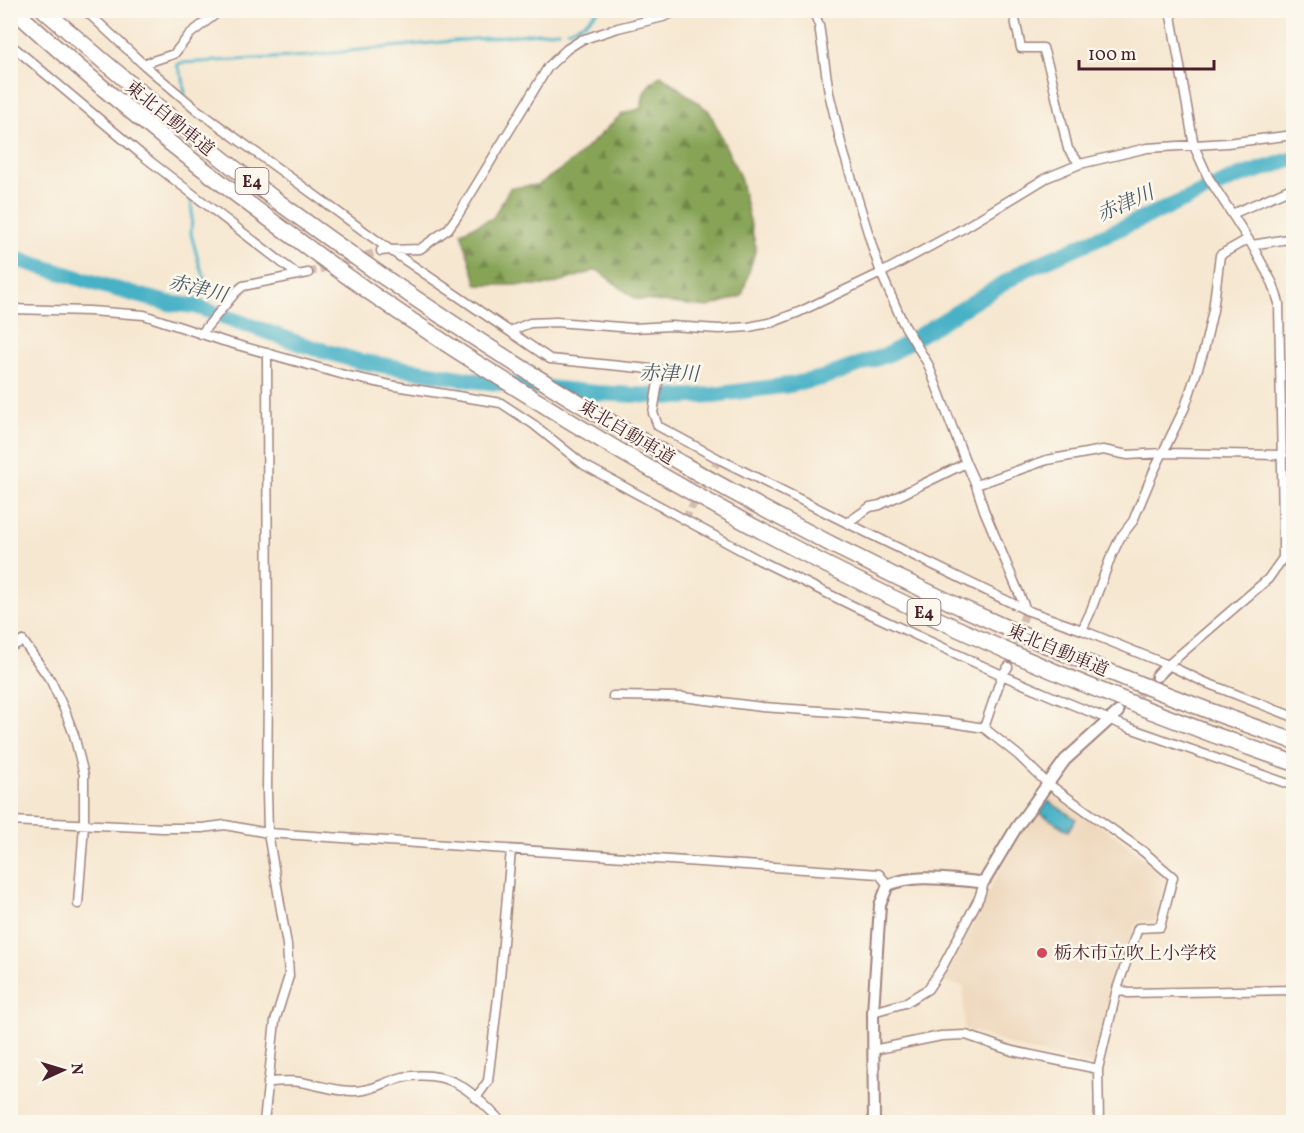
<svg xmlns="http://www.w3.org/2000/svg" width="1304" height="1133" viewBox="0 0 1304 1133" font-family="Vollkorn,'Noto Serif JP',serif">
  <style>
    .built { fill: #eed7bb }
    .forest { fill: url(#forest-firs); stroke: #686240; stroke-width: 1.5 }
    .water { fill: url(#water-ripples); stroke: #486878; stroke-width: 1.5 }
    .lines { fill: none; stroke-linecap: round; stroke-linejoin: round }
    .stream { stroke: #47b1c6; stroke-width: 3 }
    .river { stroke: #47b1c6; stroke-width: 16 }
    .minor-tunnel { stroke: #d4bfaf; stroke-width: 8; stroke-dasharray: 8 4; stroke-linecap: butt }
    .tertiary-tunnel { stroke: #d4bfaf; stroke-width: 10; stroke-dasharray: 10 5; stroke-linecap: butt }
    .minor-casing { stroke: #a0837e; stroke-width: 11 }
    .tertiary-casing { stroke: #a0837e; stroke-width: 14 }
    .motorway-casing { stroke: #a0837e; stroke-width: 18 }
    .minor { stroke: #fff; stroke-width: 8 }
    .tertiary { stroke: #fff; stroke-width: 10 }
    .motorway { stroke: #fff; stroke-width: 15 }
    .poi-dot { fill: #d1495b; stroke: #fbf7ec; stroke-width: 2 }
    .labels { text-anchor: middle; stroke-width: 5; stroke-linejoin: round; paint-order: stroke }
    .shield { fill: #fbf7ec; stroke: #7f6065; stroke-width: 1.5 }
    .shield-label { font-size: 16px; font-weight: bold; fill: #4a1f2b }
    .street-label { font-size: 18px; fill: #4a1f2b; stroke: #fbf7ec }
    .poi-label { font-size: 18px; fill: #4a1f2b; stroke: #fbf7ec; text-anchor: start }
    .water-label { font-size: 20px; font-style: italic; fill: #495969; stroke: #fbf7ec }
  </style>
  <defs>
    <pattern id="forest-firs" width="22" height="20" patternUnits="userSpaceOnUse" patternTransform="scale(1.5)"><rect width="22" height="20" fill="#87a456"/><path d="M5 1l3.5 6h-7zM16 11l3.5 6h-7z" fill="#708547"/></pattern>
    <pattern id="water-ripples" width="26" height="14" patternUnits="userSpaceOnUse" patternTransform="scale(1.5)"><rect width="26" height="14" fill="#47b1c6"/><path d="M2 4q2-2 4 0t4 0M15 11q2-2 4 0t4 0" fill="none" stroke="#3d8fa1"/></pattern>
  </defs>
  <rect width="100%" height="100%" fill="#fbf7ec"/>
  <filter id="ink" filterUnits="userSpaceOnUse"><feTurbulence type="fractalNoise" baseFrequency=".0167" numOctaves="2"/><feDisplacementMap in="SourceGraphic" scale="12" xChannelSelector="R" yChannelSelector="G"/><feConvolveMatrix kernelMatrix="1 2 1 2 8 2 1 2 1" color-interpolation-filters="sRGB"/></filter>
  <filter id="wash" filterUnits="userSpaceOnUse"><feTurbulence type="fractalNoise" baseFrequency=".008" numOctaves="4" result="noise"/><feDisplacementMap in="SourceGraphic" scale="24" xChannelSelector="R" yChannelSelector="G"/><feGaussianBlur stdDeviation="1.35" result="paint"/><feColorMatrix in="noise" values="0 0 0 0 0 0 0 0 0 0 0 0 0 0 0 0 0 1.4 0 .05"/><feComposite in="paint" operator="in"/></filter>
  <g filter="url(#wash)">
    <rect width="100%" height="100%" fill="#f6e7d0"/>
    <path class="built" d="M1049,792L1121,840L1167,879L1155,922L1141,921L1135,926L1095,1066L1016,1047L964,1029V987L942,981L1016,839Z"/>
    <path class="forest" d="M661,75L709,111L740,177L756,248L742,296L708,307L636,299L597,270L551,285H477L461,232L493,218L510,188L538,185L574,160L622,114L642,108C642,91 647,85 661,75Z"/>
    <path class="water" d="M1048,801L1076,819L1068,831L1040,813Z"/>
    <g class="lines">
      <path class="stream" d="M568,30L584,23L599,10
        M185,94L183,79L177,65L180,63L310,56L350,51L559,31
        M191,197L192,214L191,234L200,267L204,275L203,287L195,306"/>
      <path class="river" d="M10,257L108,287L167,303L195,306L304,345L358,361L478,381L597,393L676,397L713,395L789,385L822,378L889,354L1025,270L1237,177L1294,159"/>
    </g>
  </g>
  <g filter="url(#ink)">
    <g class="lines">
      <path class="minor-tunnel" d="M308,273L381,251
        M685,519L719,459
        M1008,667L1026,610"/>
      <path class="tertiary-tunnel" d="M1126,704L1157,676"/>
      <g class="minor-casing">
        <path id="minor" d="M85,10L143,64L196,109L390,250L550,359L660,370L653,413L658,426L719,459L847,523L1026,610L1082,630L1168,665L1204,682L1294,717
          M813,10L819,25L829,93L842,147L873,249L881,273L903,323L928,364L966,463
          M1013,10L1021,48H1043L1051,75L1068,149L1080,164
          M10,44L142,155L298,275
          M143,64L174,54L190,34L221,10
          M1232,214L1294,187
          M1252,245L1294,238
          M381,251L390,250L420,249L448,229L458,215L548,67L567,49L581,40L618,28L663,17L680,10
          M10,309L90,311L144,315L223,341L348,376L395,386L501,403L533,424L584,465L759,560L853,606L1002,675L1051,696L1130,728L1294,786
          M510,331L530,323L556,322L633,328L671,326L719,329L749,327L773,322L799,312L881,273L964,228L1046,178L1080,164L1147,148L1227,143L1294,135
          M201,334L236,292L243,286L308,273
          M976,485L1047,460L1103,450L1128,455L1164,453L1283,455
          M847,523L870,507L880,505L966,463L976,485L984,510L1026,610
          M1283,558L1294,560
          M1082,630L1090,613L1110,559L1120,538L1133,521L1153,473L1185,407L1204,350L1213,310L1220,255L1248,239
          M10,647L23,641L51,681L65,711L74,735L84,775V825L78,904
          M1168,665L1268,579L1283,558V523L1279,303L1273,284L1252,245L1208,177L1194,146L1170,10
          M613,696L682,697L762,707L849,713L947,722L984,728L1002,675L1008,667
          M984,728L1018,755L1047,783L1144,852L1173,877L1160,927L1138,928L1117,989L1098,1069L1099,1122
          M10,821L162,828H202L225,825L268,833L879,874L888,885
          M1117,989L1128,993L1294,990
          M873,1012L905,1003L928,989L943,966L979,898L985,880
          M873,1050L941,1036L966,1035L1012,1051L1098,1069
          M268,1082C278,1082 290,1080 300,1082C320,1085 343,1094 364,1090C377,1088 390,1080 403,1077C453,1069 470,1091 502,1122
          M476,1098L488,1081L499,989L511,850
          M264,1122L275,1021L289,976L287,945L268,833L267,790L268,689L267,353"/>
      </g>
      <g class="tertiary-casing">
        <path id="tertiary" d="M1157,676L1168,665
          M874,1122L873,1012L880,905L888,885C917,873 949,880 980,882L985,880L1016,828L1065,760L1118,712"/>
      </g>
      <g class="motorway-casing">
        <path id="motorway" d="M14,10C106,94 205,173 306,246C346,276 387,305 429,332C458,352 488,370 518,389C761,542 1021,671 1294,763
          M44,10C123,79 204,147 288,209C593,432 936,619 1294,741"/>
      </g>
      <use href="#minor" class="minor"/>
      <use href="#tertiary" class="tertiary"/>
      <use href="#motorway" class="motorway"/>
    </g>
  </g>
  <circle class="poi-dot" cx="1042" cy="953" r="6"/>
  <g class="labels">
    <g class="shield">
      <rect x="235.5" y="168" width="33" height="26" rx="4.5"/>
      <rect x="907.5" y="599" width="33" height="26" rx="4.5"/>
    </g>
    <g class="shield-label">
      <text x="252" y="187">E4</text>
      <text x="924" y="618">E4</text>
    </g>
    <g class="street-label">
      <text transform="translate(170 118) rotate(39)" y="6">東北自動車道</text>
      <text transform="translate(627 432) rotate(31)" y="6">東北自動車道</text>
      <text transform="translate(1058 650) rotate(23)" y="6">東北自動車道</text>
    </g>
    <g class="poi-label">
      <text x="1054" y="959">栃木市立吹上小学校</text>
    </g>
    <g class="water-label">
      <text transform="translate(1125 203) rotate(-24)" y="7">赤津川</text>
      <text transform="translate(198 288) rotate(14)" y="7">赤津川</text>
      <text transform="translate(669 373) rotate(1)" y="7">赤津川</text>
    </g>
  </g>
  <rect width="1304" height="1133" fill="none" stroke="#fbf7ec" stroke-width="36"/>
  <g transform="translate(63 1070) rotate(86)" stroke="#fbf7ec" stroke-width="4.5" paint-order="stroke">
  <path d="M0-4.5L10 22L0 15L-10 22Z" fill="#4a1f2b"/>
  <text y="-9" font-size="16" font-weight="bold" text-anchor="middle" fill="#4a1f2b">N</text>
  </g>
  <path d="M1079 60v9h135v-9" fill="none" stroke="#4a1f2b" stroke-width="3"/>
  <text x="1088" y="60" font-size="18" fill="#4a1f2b" stroke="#fbf7ec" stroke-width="4.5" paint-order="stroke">100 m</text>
</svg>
